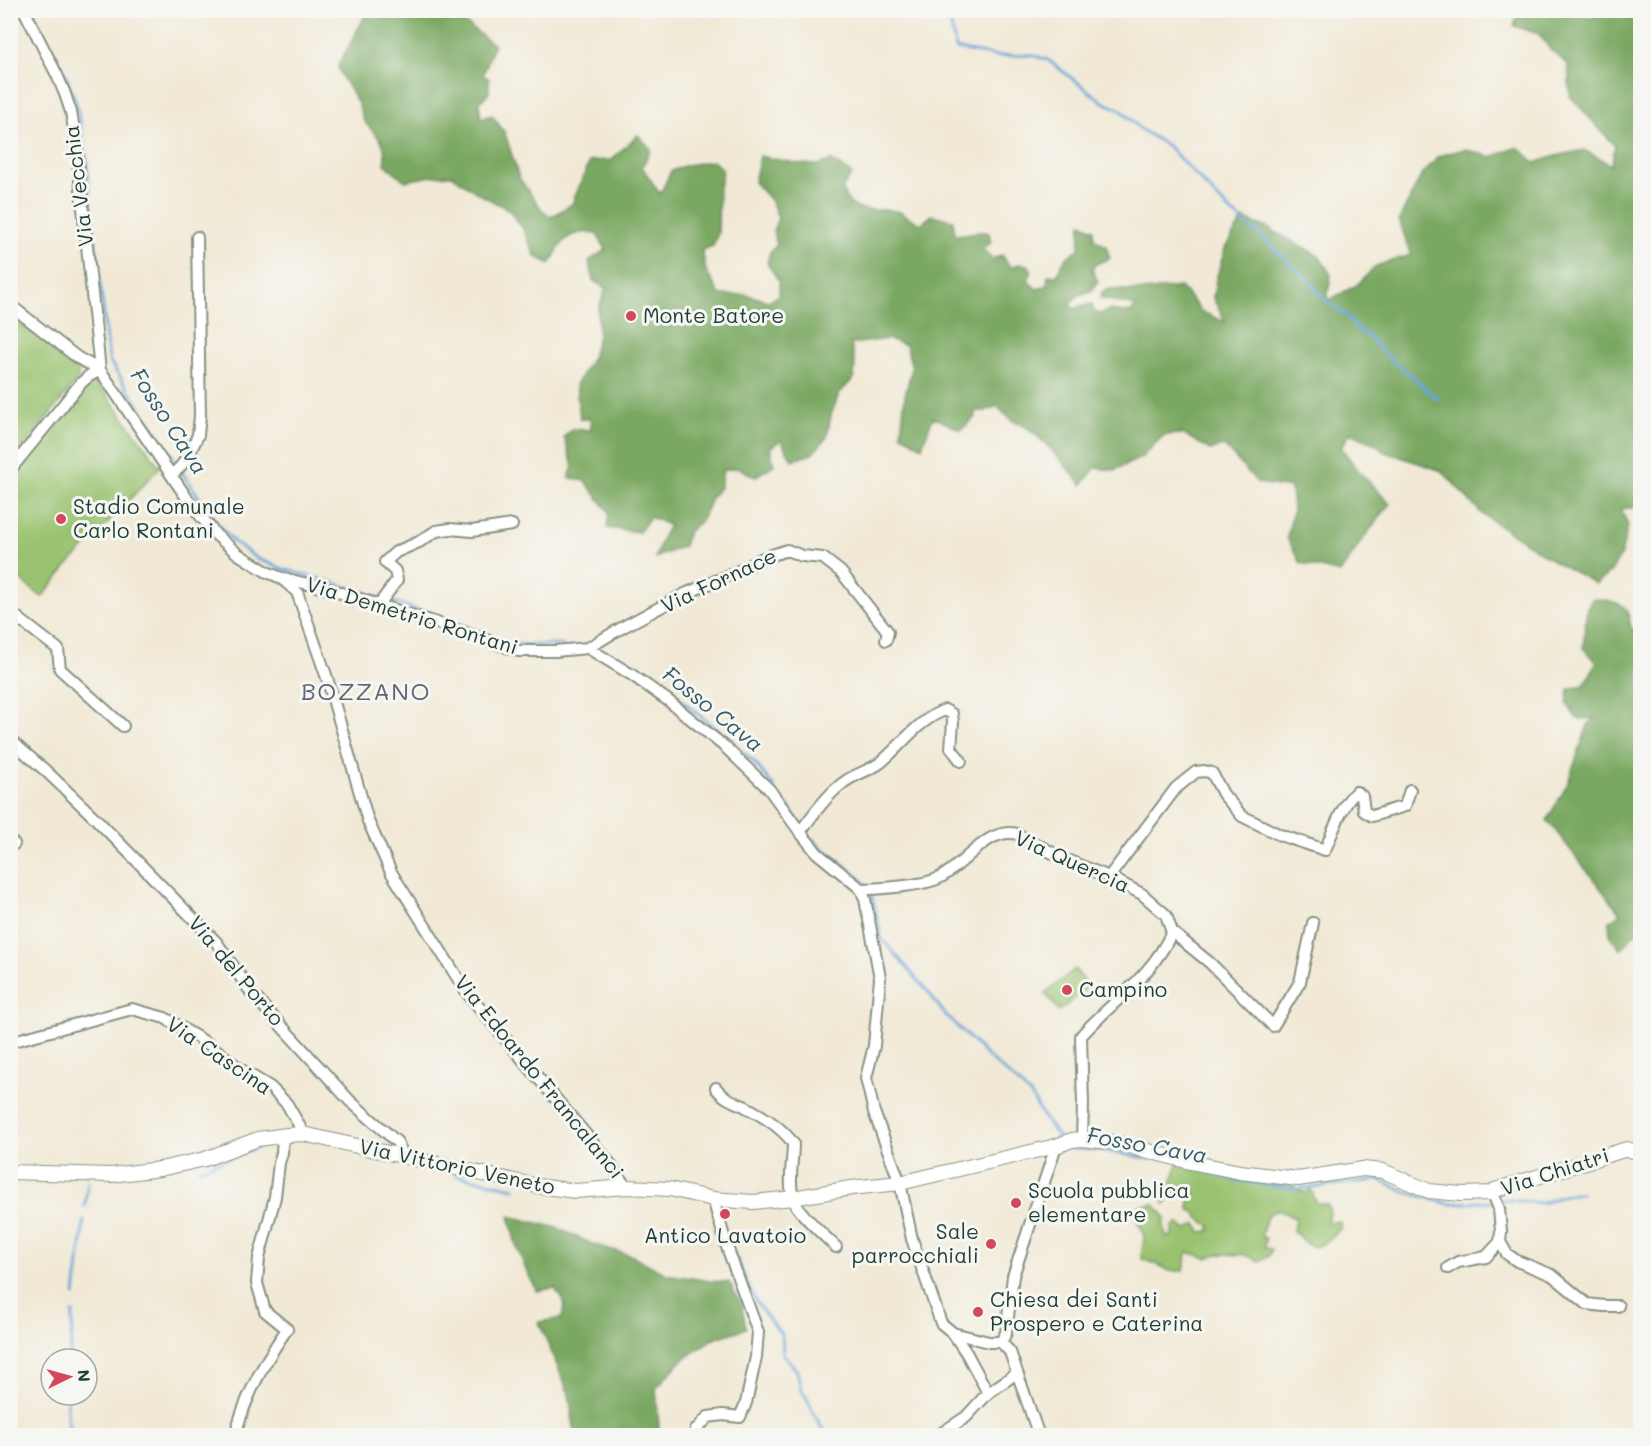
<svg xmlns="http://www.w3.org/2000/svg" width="1651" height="1446" viewBox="0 0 1651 1446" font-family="Mali,sans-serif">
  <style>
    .green { fill: #99c26f; stroke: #5c8052; stroke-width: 1.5 }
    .forest { fill: #7aa862; stroke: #4c724b; stroke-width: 1.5 }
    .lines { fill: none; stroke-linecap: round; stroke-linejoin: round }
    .stream { stroke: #68a4d9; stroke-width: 3 }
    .minor-casing { stroke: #889384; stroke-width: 14 }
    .tertiary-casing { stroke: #889384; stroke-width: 16 }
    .minor { stroke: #fff; stroke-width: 10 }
    .tertiary { stroke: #fff; stroke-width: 14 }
    .poi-dot { fill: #d1495b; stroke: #f6f6f2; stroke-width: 2 }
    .labels { text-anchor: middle; stroke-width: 6; stroke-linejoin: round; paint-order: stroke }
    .street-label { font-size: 21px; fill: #1f3d34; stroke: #f6f6f2 }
    .poi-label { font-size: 21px; fill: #1f3d34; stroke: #f6f6f2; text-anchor: start }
    .water-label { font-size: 22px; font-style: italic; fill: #355c66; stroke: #f6f6f2 }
    .quarter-label { font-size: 24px; letter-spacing: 1.5px; fill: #606671; stroke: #f6f6f2 }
  </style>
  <rect width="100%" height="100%" fill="#f6f6f2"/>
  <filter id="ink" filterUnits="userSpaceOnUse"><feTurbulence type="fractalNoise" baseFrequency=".0167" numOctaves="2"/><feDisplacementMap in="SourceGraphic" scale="12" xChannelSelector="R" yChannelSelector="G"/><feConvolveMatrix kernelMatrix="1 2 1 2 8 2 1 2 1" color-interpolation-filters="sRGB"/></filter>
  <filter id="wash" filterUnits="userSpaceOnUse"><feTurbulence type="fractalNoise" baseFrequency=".008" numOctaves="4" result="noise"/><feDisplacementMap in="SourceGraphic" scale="24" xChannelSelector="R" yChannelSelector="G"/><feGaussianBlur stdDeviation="1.35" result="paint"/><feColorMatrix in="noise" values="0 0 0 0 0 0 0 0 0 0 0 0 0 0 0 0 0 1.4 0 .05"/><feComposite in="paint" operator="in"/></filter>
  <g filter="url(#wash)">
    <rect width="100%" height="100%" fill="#f1e9d5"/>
    <path class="green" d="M16,320L78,366V379L11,463L10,328Z
      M89,383L99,384L160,467L69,564L42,597L11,573V474L85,385Z
      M1075,969L1089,987L1059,1011L1045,993Z
      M1178,1163C1215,1173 1252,1183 1291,1184C1299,1189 1301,1196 1311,1190L1317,1203L1328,1205L1330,1213L1327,1222H1340L1342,1227C1332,1236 1318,1255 1304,1242C1300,1238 1298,1234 1293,1231L1295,1218L1278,1210L1268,1214L1261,1235L1266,1239L1264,1247L1272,1250L1268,1257L1259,1261L1245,1255L1217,1254L1207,1258L1187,1252L1186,1263L1183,1271H1169L1159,1265L1142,1259C1142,1257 1142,1251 1142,1249C1142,1248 1144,1241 1144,1239C1144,1225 1132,1224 1138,1207L1154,1204L1165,1217L1164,1227L1166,1237H1171L1173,1226L1178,1223L1186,1230L1196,1224L1201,1232L1209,1231L1211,1226L1204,1223L1197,1216L1196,1212L1189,1210V1199L1195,1195L1193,1191L1184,1192L1183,1188L1179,1192L1172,1194L1165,1204C1161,1197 1161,1191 1163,1184H1171Z"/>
    <path class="forest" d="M371,10L401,11L406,13L425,14L438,19L464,22L494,45L483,75L489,79V92L479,103L481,118L492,115L505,133L519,178L543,211L551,217L572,204L590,161L611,160L638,135L651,149L642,167L660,194L671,171L687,165L713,161L723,170L719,187L718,233L713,246L702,250L706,271L720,295H748L768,301L779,296V281L767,263L770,252L777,245L773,231L778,218L772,202L754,182L760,156L801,164L819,165L831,160L852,174L842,189C844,193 846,199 849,202C861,216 884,206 900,212C908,216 913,221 921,224L932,215L953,220L955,235C968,235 977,229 989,233L991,243L982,249L993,259L1002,255L1011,268L1019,264L1028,265L1032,271L1028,280L1036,289L1047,286L1048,275L1057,276C1061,261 1066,257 1079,249L1081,223L1094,229V239L1106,246L1110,258L1096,264L1092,269L1098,282L1091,291L1079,295L1069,304L1075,309L1081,306L1092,304L1094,312L1100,314L1110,310L1130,313L1136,306L1100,298L1102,292L1109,289L1142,291L1181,287L1202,312L1225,322L1213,298L1216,280L1225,248L1243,219L1268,228L1319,256L1331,275L1327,301L1357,285L1376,266L1411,255L1399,220L1421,176L1439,156L1465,149L1491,157L1518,147L1535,163L1556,156L1584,150L1611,165L1615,146L1570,96L1568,65L1550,49L1539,34L1514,26L1519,11H1566L1591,18L1600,11H1640V540L1638,507L1621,509L1628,525L1621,555L1611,571L1596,584L1549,558L1482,514L1442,471L1383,451L1376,444L1350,433L1341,448L1359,471L1390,504L1362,540L1340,573L1301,563L1287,538L1293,510L1291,488L1258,483L1224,446L1210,450L1183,434L1164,435L1141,458L1115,470L1095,468L1082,485C1068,469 1032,423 1012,421L997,406L985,411H975V417L961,430L933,417L922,447L901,434L905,395L912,368L906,345L888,339L851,344L855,364L854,378L839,394L831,415L827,437L812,454L792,460L781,440L770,448L774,465L755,477L739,468L723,470L720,488L712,496L702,520L688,532L684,546L655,558L663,536L669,525L650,517L639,532L607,528L609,512L585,481L569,478L573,466L564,437L572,429L591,430L590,419H580L576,384L592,358L598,336V310L606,289L593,280L589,261L606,249L596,233C566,230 563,241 550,264L535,256L523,229L509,210L476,192L452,175L432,176L405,181L385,164C386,137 378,140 365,122C361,117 361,110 358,104C352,91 341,80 338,66L366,14Z
      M1593,598C1617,603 1628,599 1631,628L1640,634V928L1621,949L1610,936L1609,922L1620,913L1547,820L1567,785L1588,725L1595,718L1577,719L1567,704L1569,689L1584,685L1597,662L1583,648L1587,608Z
      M509,1216L558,1228L592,1244L633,1256L666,1274L710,1281L729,1282L742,1306L746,1328L711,1340L680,1362L656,1388L659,1428L647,1435H575L569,1394L539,1322L562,1318L565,1305L555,1288L537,1291L526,1270L516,1245Z"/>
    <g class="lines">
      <path class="stream" d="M33,10L46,41L65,73L76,102L87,162L91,205L108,353L110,362L178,465
        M946,10L950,21L956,49L997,56L1032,55L1048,60L1103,102L1121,110L1140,129L1168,146L1229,210L1262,237L1303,275L1327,301L1347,316L1356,328L1370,338L1391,360L1411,375L1431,394L1440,399
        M181,471L215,521L234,542L258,559L283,569L331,582L454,622L481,633
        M501,640L522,645H563
        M623,663L656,681L691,708L754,762L774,787
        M787,805L802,826
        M812,838C829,857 852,867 868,887
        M871,892L882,939L929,993L944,1013L986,1055L1030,1094L1046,1121L1060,1139
        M1068,1145L1071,1149L1098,1150L1152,1159
        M102,1169L134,1165
        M199,1169L266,1144
        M1211,1173L1238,1181L1295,1189L1378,1180L1387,1183L1405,1192L1450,1204L1508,1200L1543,1203L1565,1195L1581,1193
        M456,1175L514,1188
        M85,1206L88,1182
        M737,1259L753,1297L765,1314L782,1335L783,1354L797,1371L801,1390L806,1396L815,1416L827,1436
        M75,1295L84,1220
        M70,1359L73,1313
        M68,1395C67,1411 64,1424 76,1436"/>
    </g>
  </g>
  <g filter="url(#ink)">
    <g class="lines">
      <g class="minor-casing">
        <path id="minor" d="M10,305L78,358L100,370L191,504L216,535L238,554L267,572L279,577L328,589L437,623L518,651H555L588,648L632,675L670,702L725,747L769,789L800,832L817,853L861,889L865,899L880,978L874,1046L866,1078L874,1112L900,1183L912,1239L941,1323L953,1333L967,1354L988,1393
          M10,470L81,383L89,376L100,370L76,141L71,112L65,94L57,75L24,10
          M172,475L180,467L188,457L198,435L200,416L197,237
          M282,579L297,592L327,678L368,821L391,872L467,993L608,1161L626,1187
          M381,605L383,599L397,580L395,571L385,562L396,552L419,542L436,531L450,529L472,531L512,525
          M10,612L58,649L60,669L123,726
          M588,648L623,627L687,593L741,570L763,558L787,550L802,556L823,558L841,572L885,628L888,632L886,640
          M10,740L46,771L97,820L217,943L253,995L350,1101L397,1142L404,1157
          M800,832C812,816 827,795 843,783C854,774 869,771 880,763C902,745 918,720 945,710L952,714L953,722L951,748L961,761
          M10,841L14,844
          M1109,877L1176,788L1196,772L1204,771L1212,773L1223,794L1242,816L1280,835L1325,850C1332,834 1343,802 1356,792L1362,796L1364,811L1372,816L1405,806L1410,790
          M861,889C879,889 922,886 939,878C964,866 988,826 1017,834L1064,859L1109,877L1142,894L1166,915L1172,932L1210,963L1273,1026L1300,982L1313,923
          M10,1042L132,1009L165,1018L210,1045L240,1069L270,1087L287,1104L299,1125L303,1134
          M716,1088C723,1098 733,1101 744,1106C763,1116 780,1126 793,1143C793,1161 788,1181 793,1199C797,1212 826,1237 836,1247
          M1082,1139L1083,1104L1081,1036C1113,1000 1151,978 1172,932
          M1493,1193L1499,1209L1501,1231L1500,1242L1507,1254L1517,1261L1552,1275L1587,1304L1604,1306H1618
          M1448,1268L1458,1262L1486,1257L1500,1242
          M953,1333L989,1342H1001
          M1001,1342L1006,1333L1013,1276L1056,1146
          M1001,1342L1010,1352L1039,1436
          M235,1436C245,1396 264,1362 287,1329L265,1311L257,1283L259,1258L275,1197L279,1163L282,1153L283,1135
          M694,1436L696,1430L708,1417L723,1415L740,1417L746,1403L756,1357L758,1332L727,1247L713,1199
          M937,1436L966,1417L988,1393L1017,1373"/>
      </g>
      <g class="tertiary-casing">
        <path id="tertiary" d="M10,1172L111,1175L160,1169L205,1159L258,1139L287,1135L303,1134L537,1186L576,1191L626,1187L670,1189L713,1199L753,1202L793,1198L851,1188L900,1183L1056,1146L1072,1140L1082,1139L1118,1143L1190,1162L1240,1172L1298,1179L1363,1169L1383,1171L1429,1191L1461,1194L1493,1193L1495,1190L1627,1149L1640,1153"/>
      </g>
      <use href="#minor" class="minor"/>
      <use href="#tertiary" class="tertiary"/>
    </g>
  </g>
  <g class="poi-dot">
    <circle cx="631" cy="316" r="6"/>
    <circle cx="61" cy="519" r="6"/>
    <circle cx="1067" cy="990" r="6"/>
    <circle cx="1016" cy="1203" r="6"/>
    <circle cx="725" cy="1214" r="6"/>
    <circle cx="991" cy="1244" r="6"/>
    <circle cx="978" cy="1312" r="6"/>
  </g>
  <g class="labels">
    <g class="street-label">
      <text transform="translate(79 186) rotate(-97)" y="7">Via Vecchia</text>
      <text transform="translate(719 581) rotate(-25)" y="7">Via Fornace</text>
      <text transform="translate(412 616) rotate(17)" y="7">Via Demetrio Rontani</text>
      <text transform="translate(1072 862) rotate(24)" y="7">Via Quercia</text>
      <text transform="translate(236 971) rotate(50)" y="7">Via del Porto</text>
      <text transform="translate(219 1056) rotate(34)" y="7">Via Cascina</text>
      <text transform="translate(539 1077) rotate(51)" y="7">Via Edoardo Francalanci</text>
      <text transform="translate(457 1167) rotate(12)" y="7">Via Vittorio Veneto</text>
      <text transform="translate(1555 1172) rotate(-18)" y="7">Via Chiatri</text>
    </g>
    <g class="poi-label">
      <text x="643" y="323">Monte Batore</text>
      <text x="73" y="514">Stadio Comunale<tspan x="73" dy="24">Carlo Rontani</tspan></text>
      <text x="1079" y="997">Campino</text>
      <text x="1028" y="1198">Scuola pubblica<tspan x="1028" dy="24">elementare</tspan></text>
      <text x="979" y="1239" text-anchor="end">Sale<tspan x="979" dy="24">parrocchiali</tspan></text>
      <text x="725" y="1243" text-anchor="middle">Antico Lavatoio</text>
      <text x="990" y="1307">Chiesa dei Santi<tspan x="990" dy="24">Prospero e Caterina</tspan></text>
    </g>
    <g class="water-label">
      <text transform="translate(169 421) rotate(57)" y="8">Fosso Cava</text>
      <text transform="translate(713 709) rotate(39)" y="8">Fosso Cava</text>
      <text transform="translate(1147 1145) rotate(10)" y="8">Fosso Cava</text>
    </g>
    <g class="quarter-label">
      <text x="366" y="700">BOZZANO</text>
    </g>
  </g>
  <rect width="1651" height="1446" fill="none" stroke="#f6f6f2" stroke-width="36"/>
  <g transform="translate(69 1377) rotate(85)"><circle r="28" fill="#f6f6f2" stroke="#a0aca6" stroke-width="1.5"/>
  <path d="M0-4.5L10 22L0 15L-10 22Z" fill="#d1495b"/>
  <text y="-9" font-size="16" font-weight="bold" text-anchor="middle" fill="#1f3d34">N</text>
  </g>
</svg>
